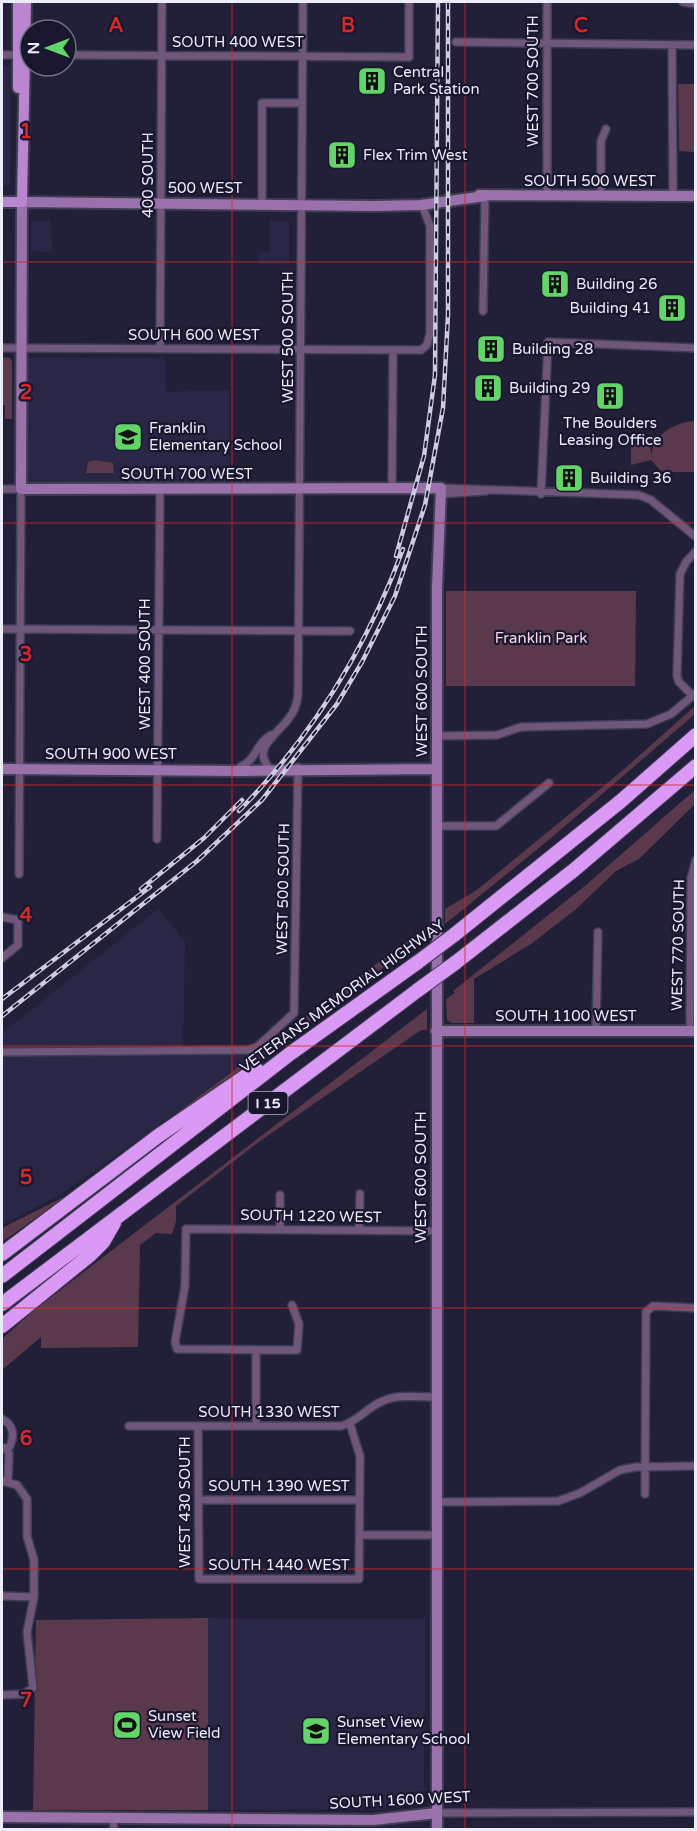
<svg xmlns="http://www.w3.org/2000/svg" width="697" height="1831" viewBox="0 0 697 1831" font-family="'Varela Round',sans-serif">
  <style>
    .built { fill: #2a2746 }
    .green { fill: #5b394d }
    .lines { fill: none; stroke-linecap: round; stroke-linejoin: round }
    .street-casing { stroke: #3e3d54; stroke-width: 10 }
    .secondary-casing { stroke: #3e3d54; stroke-width: 14 }
    .primary-casing { stroke: #3e3d54; stroke-width: 14 }
    .highway-casing { stroke: #3e3d54; stroke-width: 16 }
    .street { stroke: #6f567a; stroke-width: 7 }
    .secondary { stroke: #9a71ab; stroke-width: 10 }
    .primary { stroke: #bb86d1; stroke-width: 10 }
    .highway { stroke: #d999f4; stroke-width: 14 }
    .rail-casing { stroke: #cdccde; stroke-width: 4.5 }
    .rail { stroke: #19162e; stroke-width: 2; stroke-dasharray: 7; stroke-linecap: butt }
    .highway-bridge-casing { stroke: #3e3d54; stroke-width: 16; stroke-linecap: butt }
    .highway-bridge { stroke: #d999f4; stroke-width: 14 }
    .grid { fill: none; stroke: #d62828; stroke-width: 1.5; stroke-opacity: 0.55 }
    .labels { text-anchor: middle; stroke-width: 4.5; stroke-linejoin: round; paint-order: stroke }
    .shield { fill: #19162e; stroke: #adacbf; stroke-width: 1.5 }
    .shield-label { font-size: 14px; font-weight: bold; fill: #edecfd }
    .street-label { font-size: 15px; fill: #edecfd; stroke: #19162e }
    .poi-label { font-size: 15px; fill: #edecfd; stroke: #19162e; text-anchor: start }
    .park-label { font-size: 15px; fill: #f6d4e7; stroke: #19162e }
    .grid-label { font-size: 20px; text-anchor: middle; font-weight: bold; fill: #d62828; stroke: #19162e; stroke-width: 4.5; stroke-linejoin: round; paint-order: stroke }
  </style>
  <rect width="100%" height="100%" fill="#222038"/>
  <path class="built" d="M2,66H10V185H2Z
    M31,221H50L53,252L31,251Z
    M270,221H289V264H259V252L270,251Z
    M28,358H165L166,392L229,390V484L27,482Z
    M158,909L185,941L183,1051L248,1050L255,1058L60,1195L2,1225V1033Z
    M208,1618L425,1619L424,1800L380,1809L208,1810Z"/>
  <path class="green" d="M678,84H695V188L694,152L679,151Z
    M2,357L10,358L12,361V419H5V405H2Z
    M695,421V472H662L651,460L631,465V437H650L651,456C653,435 674,422 695,421Z
    M95,460L113,463L114,473H86L88,462Z
    M446,591H636L635,686H446Z
    M695,706V714L551,838L445,924V909L477,890L622,771Z
    M695,790V804L639,859L616,871L575,910L531,944L474,979V1023H451L447,1020L446,999L455,993L453,991L586,885Z
    M427,926V939L419,944L418,942L245,1070L2,1242V1228L66,1196Z
    M427,1009V1030H421L260,1141L176,1206V1221L172,1234L156,1233L140,1245L138,1347L41,1348V1337L2,1370V1339L34,1310Z
    M208,1618V1810H33L36,1620Z"/>
  <g class="lines">
    <g class="street-casing">
      <path id="street" d="M683,2L696,4
        M456,42L696,45
        M672,45L673,196
        M2,55H18
        M66,55L409,57V2
        M547,196V2
        M601,196V141L606,129
        M262,204V103H302
        M483,311L485,196
        M2,348L421,350L427,345L430,333V226L422,205
        M160,349L162,2
        M392,488L393,350
        M441,488L639,495L651,500L696,537
        M2,489H21L19,874
        M441,494L486,491
        M541,494L548,342L696,348
        M2,629L350,631
        M693,696L679,682L677,676L680,574L686,562L696,551
        M436,736L497,735L521,727L647,724L671,714L696,693
        M268,766C252,748 280,732 289,718C295,711 297,704 298,695L303,2
        M240,767C256,761 256,743 271,735
        M436,826H496L549,783
        M157,839L160,489
        M2,917L18,920V945L2,958
        M690,1030L691,878L696,860
        M596,1031L598,932
        M2,1052L248,1050L257,1047L294,1013L298,767
        M280,1195V1229
        M359,1230L360,1194
        M292,1305L299,1324L297,1350L177,1349L175,1342L185,1286L186,1229L436,1231
        M256,1350V1426
        M2,1419C13,1424 15,1435 10,1446L2,1449
        M129,1426H341C359,1421 367,1407 383,1401C399,1394 420,1397 437,1397
        M198,1426L199,1579H359L360,1456L350,1424
        M7,1448L9,1454L8,1481
        M2,1481L17,1485L27,1499V1536L34,1560V1597L27,1632L33,1688L24,1694L2,1695
        M645,1494L646,1312L653,1306L696,1308
        M199,1500H359
        M437,1502L558,1501L580,1493L620,1470L636,1467L696,1466
        M360,1535H437
        M2,1596L34,1597
        M437,1813L696,1812
        M113,1819L114,1830"/>
    </g>
    <g class="secondary-casing">
      <path id="secondary" d="M479,195L696,196
        M2,769L240,771L436,769
        M436,1031H696
        M2,1817L373,1820L437,1813
        M437,1830V588L441,488L21,489L22,202L375,206L421,205L485,196"/>
    </g>
    <g class="primary-casing">
      <path id="primary" d="M18,88V2
        M2,202H22L26,2"/>
    </g>
    <g class="highway-casing">
      <path id="highway" d="M454,935L621,801L696,735
        M455,963L574,870L696,766
        M2,1254L158,1136L256,1069
        M2,1276L291,1053L418,962
        M2,1304L418,990
        M2,1326L90,1255L103,1242L114,1223"/>
    </g>
    <use href="#street" class="street"/>
    <use href="#secondary" class="secondary"/>
    <use href="#primary" class="primary"/>
    <use href="#highway" class="highway"/>
    <g class="rail-casing">
      <path id="rail" d="M396,556L424,456L435,375L438,2
        M239,811C312,736 367,647 403,549
        M141,889L204,838L242,800
        M2,999L150,887
        M2,1016L197,861L262,800L337,704L362,662L395,596L425,505L443,408L448,315V2"/>
    </g>
    <use href="#rail" class="rail"/>
    <g class="highway-bridge-casing">
      <path id="highway-bridge" d="M418,962L454,935
        M418,990L455,963"/>
    </g>
    <use href="#highway-bridge" class="highway-bridge"/>
  </g>
  <path class="grid" d="M232,2V1830M465,2V1830M2,262H696M2,523H696M2,785H696M2,1046H696M2,1308H696M2,1569H696"/>
  <defs>
    <g id="building-square" transform="scale(1.5)"><rect x="-9" y="-9" width="18" height="18" rx="4" fill="#63d468" stroke="#19162e"/><path d="M-4-6H4V6H1V3H-1V6H-4ZM-2.5-4.3h1.7v1.8h-1.7ZM.8-4.3h1.7v1.8H.8ZM-2.5-1h1.7V.8h-1.7ZM.8-1h1.7V.8H.8Z" fill="#111"/></g>
    <g id="school-square" transform="scale(1.5)"><rect x="-9" y="-9" width="18" height="18" rx="4" fill="#63d468" stroke="#19162e"/><path d="M0-5L7-2L0 1L-7-2ZM-4 1L0 2.5L4 1V4Q0 6-4 4Z" fill="#111"/></g>
    <g id="stadium-square" transform="scale(1.5)"><rect x="-9" y="-9" width="18" height="18" rx="4" fill="#63d468" stroke="#19162e"/><path d="M0-5a6.5 5 0 1 0 0 10a6.5 5 0 1 0 0-10ZM-3.5-1.8h7v3.6h-7Z" fill="#111"/></g>
  </defs>
  <g fill-rule="evenodd">
    <use href="#building-square" x="372" y="81"/>
    <use href="#building-square" x="342" y="155"/>
    <use href="#building-square" x="555" y="284"/>
    <use href="#building-square" x="672" y="308"/>
    <use href="#building-square" x="491" y="349"/>
    <use href="#building-square" x="488" y="388"/>
    <use href="#building-square" x="610" y="396"/>
    <use href="#school-square" x="128" y="437"/>
    <use href="#building-square" x="569" y="478"/>
    <use href="#stadium-square" x="127" y="1725"/>
    <use href="#school-square" x="316" y="1731"/>
  </g>
  <g class="labels">
    <rect class="shield" x="248.5" y="1092" width="39" height="22" rx="4.5"/>
    <g class="shield-label">
      <text x="268" y="1108">I 15</text>
    </g>
    <g class="street-label">
      <text x="238" y="47">SOUTH 400 WEST</text>
      <text transform="translate(533 81) rotate(-90)" y="5">WEST 700 SOUTH</text>
      <text transform="translate(148 175) rotate(-90)" y="5">400 SOUTH</text>
      <text x="590" y="186">SOUTH 500 WEST</text>
      <text x="205" y="193">500 WEST</text>
      <text x="194" y="340">SOUTH 600 WEST</text>
      <text transform="translate(288 337) rotate(-90)" y="5">WEST 500 SOUTH</text>
      <text x="187" y="479">SOUTH 700 WEST</text>
      <text transform="translate(145 664) rotate(-90)" y="5">WEST 400 SOUTH</text>
      <text transform="translate(422 691) rotate(-90)" y="5">WEST 600 SOUTH</text>
      <text x="111" y="759">SOUTH 900 WEST</text>
      <text transform="translate(283 889) rotate(-89)" y="5">WEST 500 SOUTH</text>
      <text transform="translate(678 945) rotate(-89)" y="5">WEST 770 SOUTH</text>
      <text transform="translate(342 996) rotate(-36)" y="5">VETERANS MEMORIAL HIGHWAY</text>
      <text x="566" y="1021">SOUTH 1100 WEST</text>
      <text transform="translate(421 1177) rotate(-90)" y="5">WEST 600 SOUTH</text>
      <text transform="translate(311 1216) rotate(1)" y="5">SOUTH 1220 WEST</text>
      <text x="269" y="1417">SOUTH 1330 WEST</text>
      <text x="279" y="1491">SOUTH 1390 WEST</text>
      <text transform="translate(185 1502) rotate(-90)" y="5">WEST 430 SOUTH</text>
      <text x="279" y="1570">SOUTH 1440 WEST</text>
      <text transform="translate(400 1800) rotate(-3)" y="5">SOUTH 1600 WEST</text>
    </g>
    <g class="poi-label">
      <text x="393" y="77">Central<tspan x="393" dy="17">Park Station</tspan></text>
      <text x="363" y="160">Flex Trim West</text>
      <text x="576" y="289">Building 26</text>
      <text x="651" y="313" text-anchor="end">Building 41</text>
      <text x="512" y="354">Building 28</text>
      <text x="509" y="393">Building 29</text>
      <text x="610" y="428" text-anchor="middle">The Boulders<tspan x="610" dy="17">Leasing Office</tspan></text>
      <text x="149" y="433">Franklin<tspan x="149" dy="17">Elementary School</tspan></text>
      <text x="590" y="483">Building 36</text>
      <text x="148" y="1721">Sunset<tspan x="148" dy="17">View Field</tspan></text>
      <text x="337" y="1727">Sunset View<tspan x="337" dy="17">Elementary School</tspan></text>
    </g>
    <g class="park-label">
      <text x="541" y="643">Franklin Park</text>
    </g>
  </g>
  <g class="grid-label">
    <text x="116" y="32">A</text>
    <text x="348" y="32">B</text>
    <text x="581" y="32">C</text>
    <text x="26" y="138">1</text>
    <text x="26" y="399">2</text>
    <text x="26" y="661">3</text>
    <text x="26" y="922">4</text>
    <text x="26" y="1184">5</text>
    <text x="26" y="1445">6</text>
    <text x="26" y="1707">7</text>
  </g>
  <rect width="697" height="1831" fill="none" stroke="#edecfd" stroke-width="6"/>
  <g transform="translate(48 48) rotate(270)"><circle r="28" fill="#19162e" stroke="#6e6c81" stroke-width="1.5"/>
  <path d="M0-4.5L10 22L0 15L-10 22Z" fill="#63d468"/>
  <text y="-9" font-size="16" font-weight="bold" text-anchor="middle" fill="#edecfd">N</text>
  </g>
</svg>
